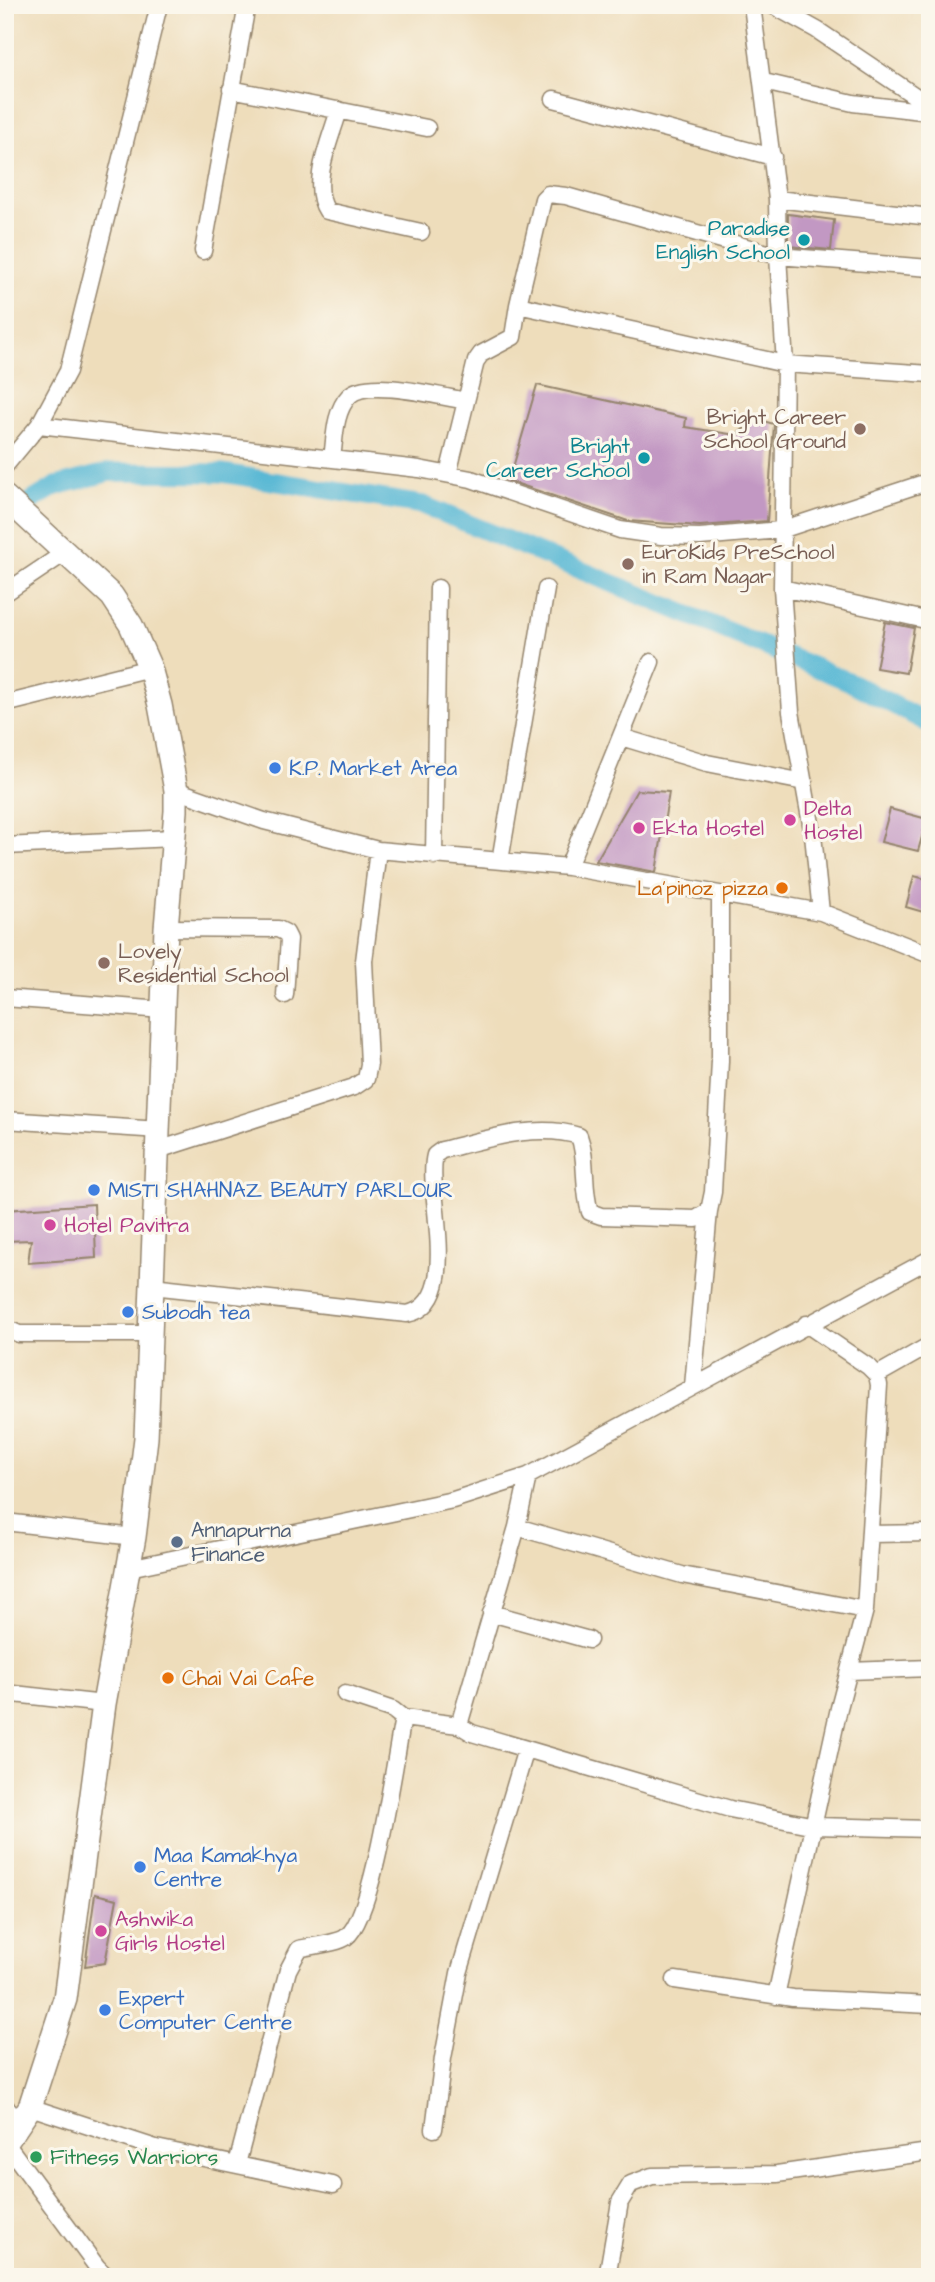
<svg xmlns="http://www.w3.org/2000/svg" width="935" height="2282" viewBox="0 0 935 2282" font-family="'Architects Daughter',sans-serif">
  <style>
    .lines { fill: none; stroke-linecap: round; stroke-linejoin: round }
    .canal { stroke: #56b7d4; stroke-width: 19 }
    .building { fill: #c298c3 }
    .street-casing { stroke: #94846c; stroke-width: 19 }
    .secondary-casing { stroke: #94846c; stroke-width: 26 }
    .street { stroke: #fff; stroke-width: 16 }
    .secondary { stroke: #fff; stroke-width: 23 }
    .culture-dot { fill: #0f9aa8; stroke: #fbf7ec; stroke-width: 2.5 }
    .education-dot { fill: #8d6e63; stroke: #fbf7ec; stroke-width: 2.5 }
    .shop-dot { fill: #3f7fe0; stroke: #fbf7ec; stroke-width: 2.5 }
    .hotel-dot { fill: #d1479c; stroke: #fbf7ec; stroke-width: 2.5 }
    .food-dot { fill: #e8710a; stroke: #fbf7ec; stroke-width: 2.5 }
    .service-dot { fill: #5c6f8a; stroke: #fbf7ec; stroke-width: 2.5 }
    .leisure-dot { fill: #2e9e5b; stroke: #fbf7ec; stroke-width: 2.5 }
    .labels { text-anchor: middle; stroke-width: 6; stroke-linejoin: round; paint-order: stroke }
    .culture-label { font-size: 21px; fill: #0d838f; stroke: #fbf7ec; text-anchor: end }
    .education-label { font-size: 21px; fill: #785e54; stroke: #fbf7ec; text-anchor: start }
    .shop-label { font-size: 21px; fill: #366cbe; stroke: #fbf7ec; text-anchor: start }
    .hotel-label { font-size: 21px; fill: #b23c85; stroke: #fbf7ec; text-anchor: start }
    .food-label { font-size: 21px; fill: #c56008; stroke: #fbf7ec; text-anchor: end }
    .service-label { font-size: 21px; fill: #4e5e75; stroke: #fbf7ec; text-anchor: start }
    .leisure-label { font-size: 21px; fill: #27864d; stroke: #fbf7ec; text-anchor: start }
  </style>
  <rect width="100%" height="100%" fill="#fbf7ec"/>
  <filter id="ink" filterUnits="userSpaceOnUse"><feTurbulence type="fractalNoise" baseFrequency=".0143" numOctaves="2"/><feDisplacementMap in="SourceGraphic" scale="14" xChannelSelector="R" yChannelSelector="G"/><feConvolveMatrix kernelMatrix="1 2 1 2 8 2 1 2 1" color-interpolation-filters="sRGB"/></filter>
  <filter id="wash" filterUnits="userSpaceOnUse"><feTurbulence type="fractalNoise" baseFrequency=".00686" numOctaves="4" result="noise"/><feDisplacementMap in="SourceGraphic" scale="28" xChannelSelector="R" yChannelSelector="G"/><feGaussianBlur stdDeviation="1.57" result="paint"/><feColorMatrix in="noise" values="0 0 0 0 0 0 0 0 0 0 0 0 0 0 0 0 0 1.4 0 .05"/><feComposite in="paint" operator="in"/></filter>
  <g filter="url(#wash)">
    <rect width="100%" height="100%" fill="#edb"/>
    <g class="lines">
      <path class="canal" d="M5,517L56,486L110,472L222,473L423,505L848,681L930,724"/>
    </g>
    <g id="blocks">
      <path class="building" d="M788,214L834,220L831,250L788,246Z
        M537,385L686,418L685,427L736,435L756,419L774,424L767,521L700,526L628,521L509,481Z
        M885,622L914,628L906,673L876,668Z
        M637,790L669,792L656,872L596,861Z
        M890,809L927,819L918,851L881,842Z
        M914,876L930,880V914L906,907Z
        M94,1204L96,1258L28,1263L31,1240L5,1241V1210Z
        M95,1894L117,1899L105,1963L85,1966Z"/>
    </g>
  </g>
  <g filter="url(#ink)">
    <use href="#blocks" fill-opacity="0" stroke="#94846c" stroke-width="2"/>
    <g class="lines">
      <g class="street-casing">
        <path id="street" d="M752,5L777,199L778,256L785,364L782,588L791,712L813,835L821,912
          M772,5L817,30L930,106
          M764,82L853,103L930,112
          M231,89L427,128
          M554,99L773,157
          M339,110C331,139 309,184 327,211L421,232
          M777,199L930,217
          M203,251L247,5
          M930,268L778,256L566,196L548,194L543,199L518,305L785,364L930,374
          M39,425L419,469L471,479L620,530L661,536L700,537L781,530L930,481
          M332,459C335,438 334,412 349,396C366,377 442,397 466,401
          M5,466L39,425L68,371L159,5
          M448,474L476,361L481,354L513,337L518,305
          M782,588L930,621
          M5,593L66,552
          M5,704L150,668
          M621,737L707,763L804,782
          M176,790L264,821L378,850L568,867L821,912L930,955
          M5,846L173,838
          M434,856L438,588
          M500,861L546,589
          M568,867L651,662
          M166,928L278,929L286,933L289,939L285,995
          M5,998L163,1010
          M5,1120L160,1130
          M158,1150L354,1087L366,1079L369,1064L364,961L378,850
          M152,1286L407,1314C464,1303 425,1192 435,1155L442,1150C484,1140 536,1122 579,1136C588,1160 582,1187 590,1212L601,1216L696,1219L709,1211L713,1192L720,1061V894
          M5,1323L8,1329L19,1334H150
          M877,1375L930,1345
          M693,1386L709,1211
          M5,1522L134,1537
          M517,1527L682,1575L865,1610
          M870,1534L930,1533
          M129,1568L453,1500L528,1476L930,1259
          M491,1613L589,1640
          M849,1671L930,1668
          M5,1693L104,1704
          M345,1694L393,1710L403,1718L459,1725L472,1733L730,1809L815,1826L930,1829
          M459,1725L517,1527L528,1476
          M675,1980L793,1998L930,2005
          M776,1996L839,1708L865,1610L879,1385L877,1375L869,1367L806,1324
          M5,2106L20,2125
          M30,2107L156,2148L333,2185
          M434,2129L443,2058L459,1973L526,1749
          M5,2142L97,2267L107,2277
          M237,2164L288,1970L299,1949C311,1946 339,1943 346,1937C374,1917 395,1758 403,1718
          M607,2277L620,2202L631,2184L652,2176L777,2174L922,2153"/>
      </g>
      <g class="secondary-casing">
        <path id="secondary" d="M5,497L112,596L131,625L150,668L160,705L176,790V811L166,928L146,1438L134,1537L104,1704L65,1999L30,2107L5,2144"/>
      </g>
      <use href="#street" class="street"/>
      <use href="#secondary" class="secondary"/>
    </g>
  </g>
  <g class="culture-dot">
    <circle cx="804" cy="240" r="7"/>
    <circle cx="644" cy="458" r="7"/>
  </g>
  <g class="education-dot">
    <circle cx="860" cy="429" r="7"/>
    <circle cx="628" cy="564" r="7"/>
    <circle cx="104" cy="963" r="7"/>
  </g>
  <g class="shop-dot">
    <circle cx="275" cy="768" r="7"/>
    <circle cx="94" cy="1190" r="7"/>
    <circle cx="128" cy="1312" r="7"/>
    <circle cx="140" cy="1867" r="7"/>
    <circle cx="105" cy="2010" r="7"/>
  </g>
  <g class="hotel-dot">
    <circle cx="790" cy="820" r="7"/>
    <circle cx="639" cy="828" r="7"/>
    <circle cx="50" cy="1225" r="7"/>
    <circle cx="101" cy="1931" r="7"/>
  </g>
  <g class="food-dot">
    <circle cx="782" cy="888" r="7"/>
    <circle cx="168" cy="1678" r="7"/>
  </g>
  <circle class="service-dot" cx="177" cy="1542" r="7"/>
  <circle class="leisure-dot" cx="36" cy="2157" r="7"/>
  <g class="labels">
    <g class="culture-label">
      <text x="790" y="235">Paradise<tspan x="790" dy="24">English School</tspan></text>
      <text x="630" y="453">Bright<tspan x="630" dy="24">Career School</tspan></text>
    </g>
    <g class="education-label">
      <text x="846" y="424" text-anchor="end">Bright Career<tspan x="846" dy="24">School Ground</tspan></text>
      <text x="642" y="559">EuroKids PreSchool<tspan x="642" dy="24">in Ram Nagar</tspan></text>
      <text x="118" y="958">Lovely<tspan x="118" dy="24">Residential School</tspan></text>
    </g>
    <g class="shop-label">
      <text x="289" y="775">K.P. Market Area</text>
      <text x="108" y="1197">MISTI SHAHNAZ BEAUTY PARLOUR</text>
      <text x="142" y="1319">Subodh tea</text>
      <text x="154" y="1862">Maa Kamakhya<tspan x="154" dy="24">Centre</tspan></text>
      <text x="119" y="2005">Expert<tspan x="119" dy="24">Computer Centre</tspan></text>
    </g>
    <g class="hotel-label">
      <text x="804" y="815">Delta<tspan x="804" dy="24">Hostel</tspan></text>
      <text x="653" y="835">Ekta Hostel</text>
      <text x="64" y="1232">Hotel Pavitra</text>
      <text x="115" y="1926">Ashwika<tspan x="115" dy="24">Girls Hostel</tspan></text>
    </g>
    <g class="food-label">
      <text x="768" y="895">La'pinoz pizza</text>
      <text x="182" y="1685" text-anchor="start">Chai Vai Cafe</text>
    </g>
    <g class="service-label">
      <text x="191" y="1537">Annapurna<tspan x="191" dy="24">Finance</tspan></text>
    </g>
    <g class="leisure-label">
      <text x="50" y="2164">Fitness Warriors</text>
    </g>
  </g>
  <rect width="935" height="2282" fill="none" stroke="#fbf7ec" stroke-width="28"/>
</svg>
